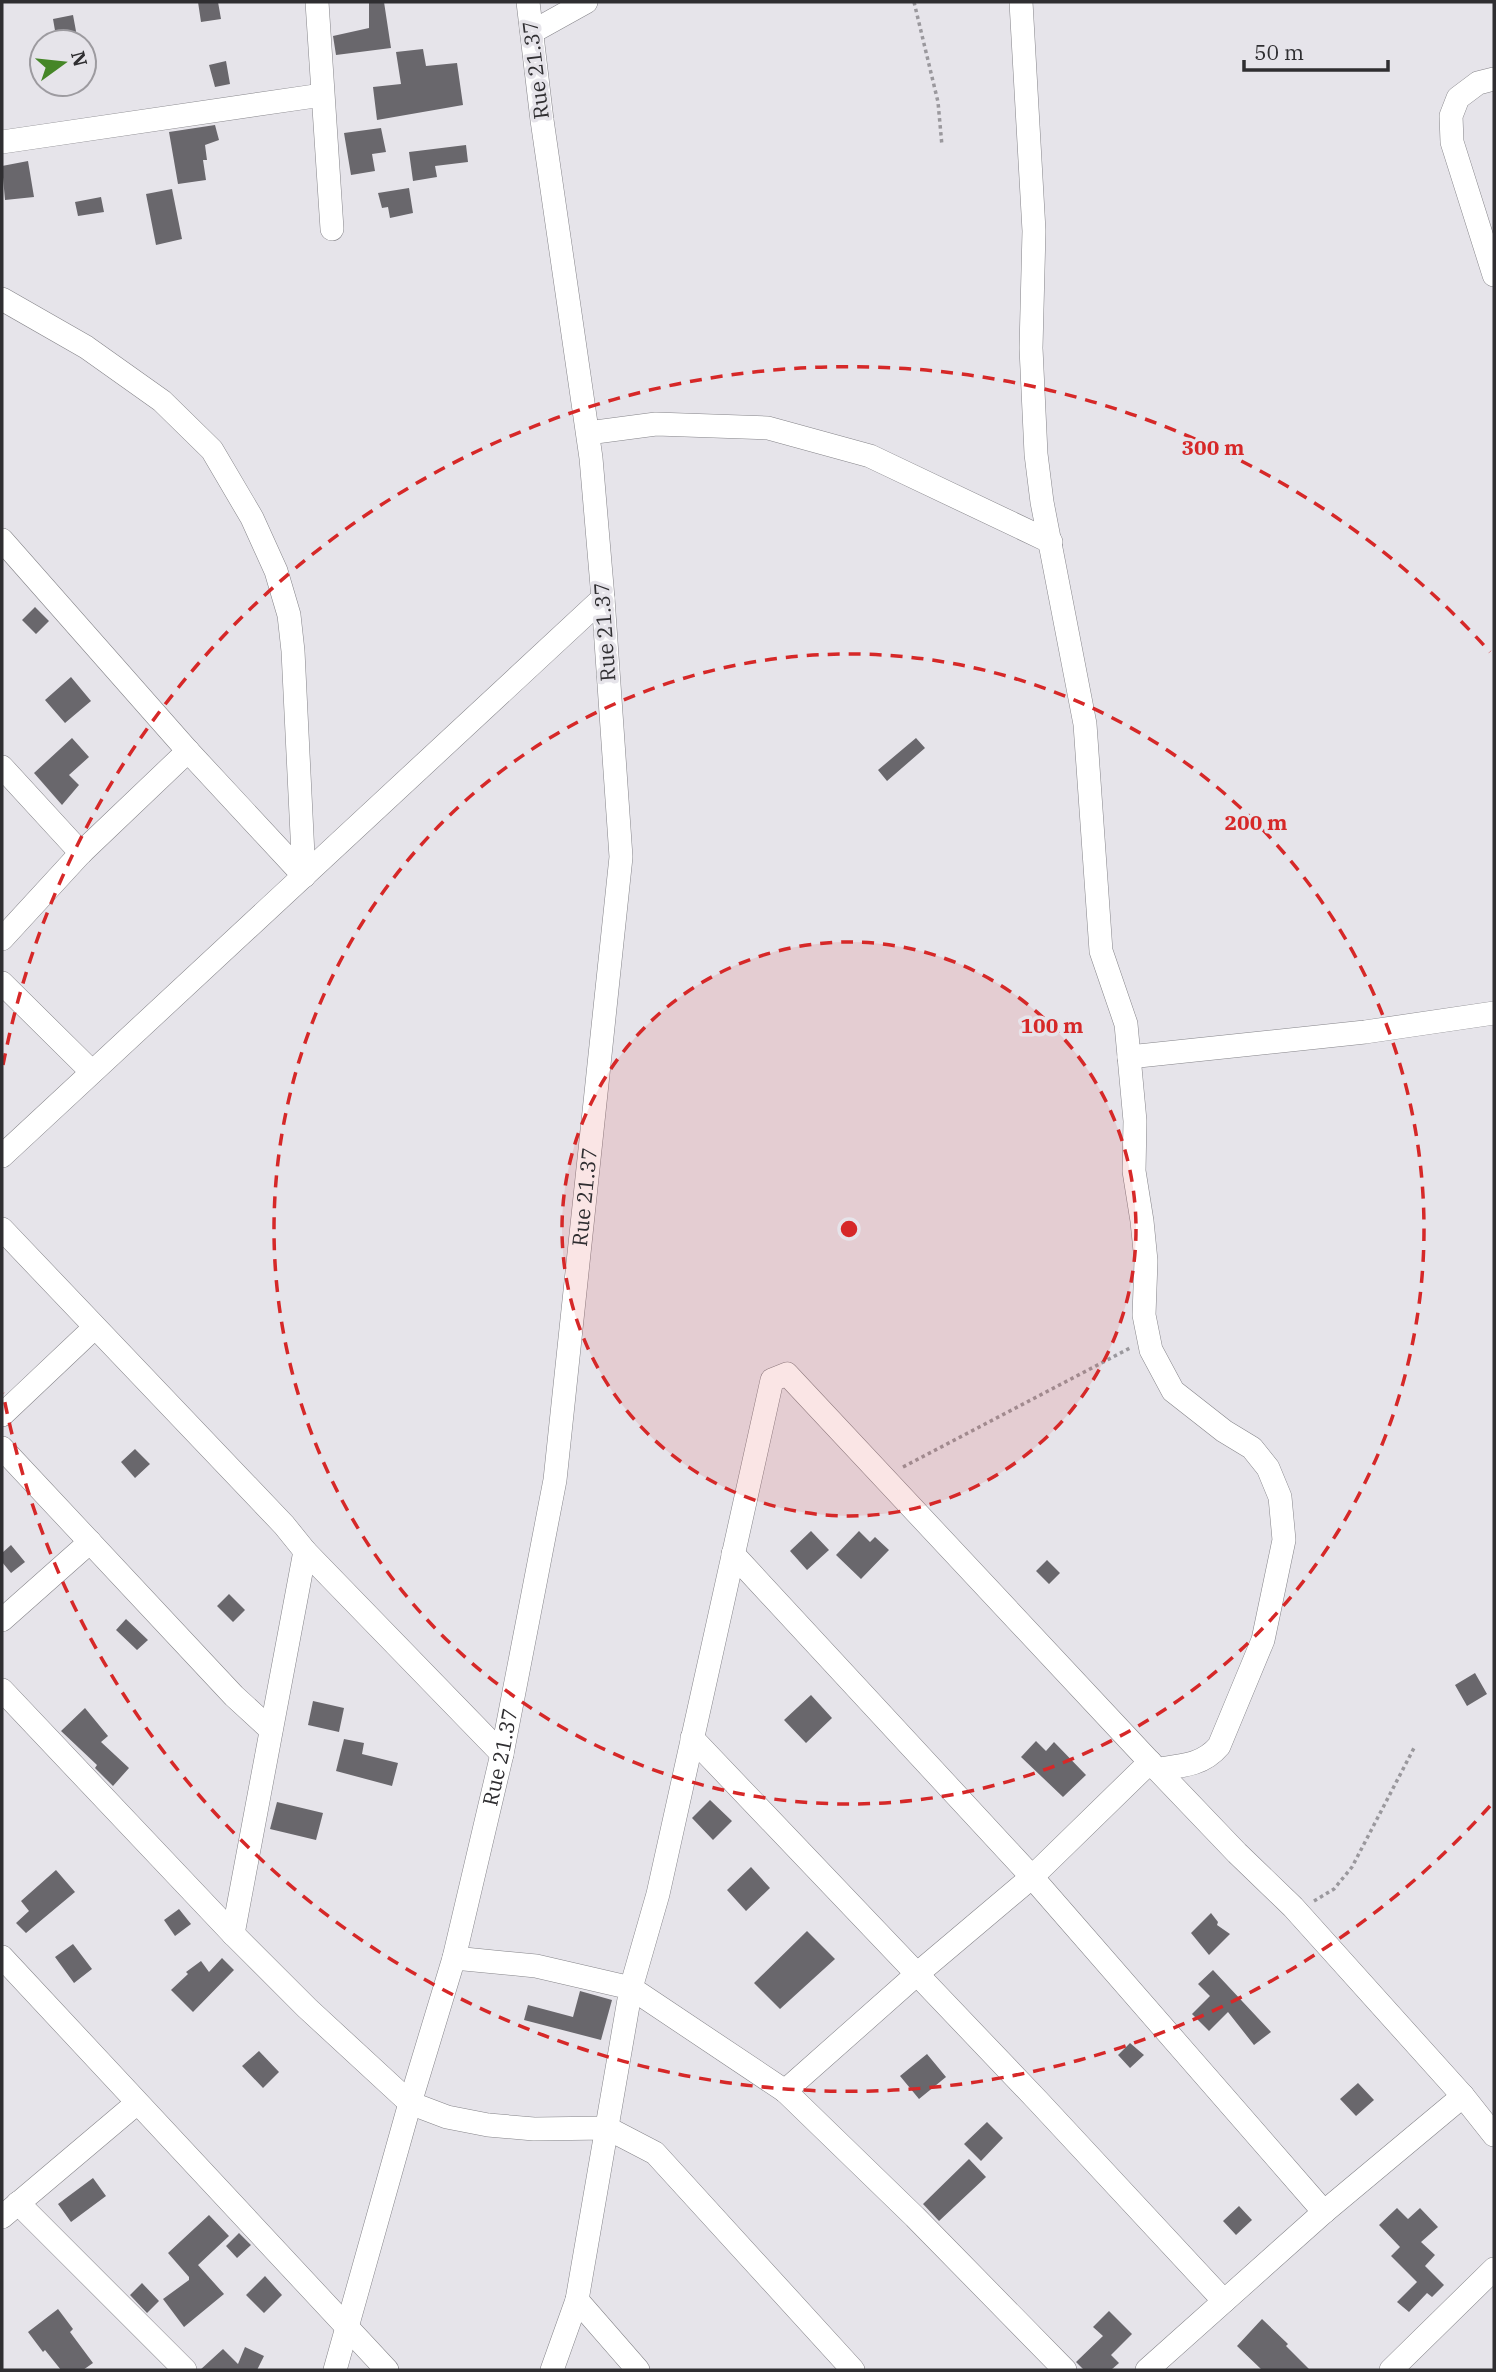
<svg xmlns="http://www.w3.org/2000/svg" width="1496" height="2372" viewBox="0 0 1496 2372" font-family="'IBM Plex Serif',serif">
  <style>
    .building { fill: #69676c }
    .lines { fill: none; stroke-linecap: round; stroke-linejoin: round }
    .minor-casing { stroke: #858489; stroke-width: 24 }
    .path { stroke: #9a989d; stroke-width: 3.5; stroke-dasharray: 3.5 3.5; stroke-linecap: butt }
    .minor { stroke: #fff; stroke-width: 23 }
    .ring { fill: none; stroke: #d62828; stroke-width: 3.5; stroke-dasharray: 12 9 }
    .labels { text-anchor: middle; stroke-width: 7; stroke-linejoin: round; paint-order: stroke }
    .street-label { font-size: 21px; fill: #2f2e31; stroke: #e6e4ea }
    .centre { fill: #d62828; stroke: #e6e4ea; stroke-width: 3.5 }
    .ring-label { font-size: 21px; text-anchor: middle; font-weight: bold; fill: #d62828; stroke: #e6e4ea; stroke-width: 7; stroke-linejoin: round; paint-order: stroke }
  </style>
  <rect width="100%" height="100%" fill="#e6e4ea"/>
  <path class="building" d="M198,2H218L221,19L201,22Z
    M369,2H384L391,48L336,55L333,36L369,28Z
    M73,15L78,42H57L53,19Z
    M423,49L426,66L457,63L463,105L377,120L373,87L401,84L396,52Z
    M226,61L230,84L215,87L209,65Z
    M215,125L219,140L205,145L207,160H203L206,180L178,184L169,132Z
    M381,128L386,152L372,154L375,171L351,175L344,133Z
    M466,145L468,162L435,166L437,177L413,181L409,152Z
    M28,161L34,197L5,200L2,166Z
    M409,188L413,213L390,218L388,207L382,208L378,193Z
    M172,189L182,239L156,245L146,194Z
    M101,197L104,212L78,216L75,202Z
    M35,607L49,621L36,634L22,620Z
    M71,677L91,701L65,723L45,700Z
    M72,738L89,757L69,775L79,785L62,805L34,773Z
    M916,738L925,748L887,781L878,770Z
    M135,1449L150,1464L135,1478L121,1462Z
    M811,1531L829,1550L807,1570L790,1551Z
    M859,1531L870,1542L875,1537L889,1550L861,1579L836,1555Z
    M11,1545L25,1562L11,1573L2,1562V1553Z
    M1047,1560L1060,1573L1049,1584L1036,1571Z
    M229,1594L245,1610L233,1622L217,1606Z
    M126,1619L148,1640L137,1650L116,1630Z
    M1475,1673L1487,1694L1467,1706L1455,1685Z
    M811,1695L832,1718L806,1743L784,1720Z
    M313,1701L344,1708L339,1732L308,1725Z
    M85,1708L108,1736L101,1742L129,1768L113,1786L95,1768L97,1765L61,1731Z
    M344,1739L364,1743L362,1754L398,1763L392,1786L336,1771Z
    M1036,1741L1046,1751L1054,1742L1086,1775L1063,1797L1021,1757Z
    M710,1800L732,1821L713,1840L692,1818Z
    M277,1802L323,1813L316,1840L270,1829Z
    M751,1867L770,1888L746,1911L727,1890Z
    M56,1870L75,1892L26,1933L16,1923L29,1911L21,1901Z
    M179,1909L191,1924L175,1936L164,1920Z
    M1211,1913L1218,1922L1217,1925L1230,1934L1209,1955L1191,1933Z
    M807,1931L835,1959L780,2009L754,1983Z
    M73,1944L92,1969L74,1983L55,1957Z
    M222,1958L234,1970L193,2012L171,1990L188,1974L186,1972L201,1961L209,1972Z
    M1213,1970L1271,2032L1254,2045L1228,2012L1209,2031L1192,2014L1210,1996L1198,1984Z
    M580,1991L612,2000L601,2040L524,2020L528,2005L573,2017Z
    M1130,2043L1144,2055L1130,2068L1118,2055Z
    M259,2051L279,2072L263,2088L242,2066Z
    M927,2054L946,2077L919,2099L900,2076Z
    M1358,2083L1374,2100L1356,2116L1340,2099Z
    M987,2122L1003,2138L981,2161L964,2144Z
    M969,2159L986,2177L939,2221L923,2204Z
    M93,2178L106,2196L71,2222L58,2204Z
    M1239,2206L1252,2220L1236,2235L1223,2221Z
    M1397,2208L1408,2219L1420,2208L1438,2227L1421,2242L1435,2255L1425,2266L1444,2285L1432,2297L1427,2293L1409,2312L1397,2302L1417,2282L1391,2256L1400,2247L1379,2225Z
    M209,2215L229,2236L198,2265L224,2294L184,2327L163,2299L189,2280V2277L168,2253Z
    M239,2233L251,2245L237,2258L226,2246Z
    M265,2276L282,2295L264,2313L246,2295Z
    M142,2283L159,2301L147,2313L130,2295Z
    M58,2309L73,2329L70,2332L93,2363L83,2370H61L45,2350L43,2352L28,2332Z
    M1109,2311L1132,2334L1111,2355L1119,2363L1111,2370H1084L1076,2362L1103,2336L1093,2327Z
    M1262,2319L1288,2344L1286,2346L1310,2370H1262L1237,2346Z
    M245,2347L264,2356L257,2370H200L223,2349L238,2364Z"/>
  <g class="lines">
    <g class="minor-casing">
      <g id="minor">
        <path d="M317,2L332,229"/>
        <path d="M1021,2L1034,231L1031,348L1036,454L1042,502L1085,724L1101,951L1126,1024L1135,1121L1134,1171L1142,1221L1146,1261L1144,1315L1151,1350L1173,1391L1224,1431L1252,1448L1268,1468L1280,1497L1284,1540L1263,1640L1219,1746C1203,1765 1182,1766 1158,1769"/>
        <path d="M532,32L586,2"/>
        <path d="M1494,79L1478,83L1458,98L1451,116L1452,142L1494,275"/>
        <path d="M2,142L322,95"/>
        <path d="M2,299L86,347L162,401L212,450L252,518L276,571L289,615L293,651L304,876"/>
        <path d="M588,433L656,424L768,428L870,456L1051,542"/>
        <path d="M2,540L188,751L304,876"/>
        <path d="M2,767L81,853"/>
        <path d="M2,939L81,853L188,751"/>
        <path d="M2,983L92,1072"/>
        <path d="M1129,1057L1365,1032L1494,1013"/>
        <path d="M2,1156L603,598"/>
        <path d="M2,1229L284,1525L305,1551L502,1754"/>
        <path d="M2,1415L94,1328"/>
        <path d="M2,1448L234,1696L271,1730"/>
        <path d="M733,1554L1032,1877L1324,2212"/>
        <path d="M2,1620L90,1542"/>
        <path d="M2,1690L233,1934L307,2008L410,2103L447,2117L488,2125L534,2129L607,2128L655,2153L853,2370"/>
        <path d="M692,1738L1038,2101L1224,2301"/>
        <path d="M233,1934L305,1551"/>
        <path d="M2,1957L387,2370"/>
        <path d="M454,1958L536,1966L631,1988L577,2300L552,2370"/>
        <path d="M785,2091L917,1974L1032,1877L1150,1762"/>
        <path d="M18,2203L185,2370"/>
        <path d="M2,2217L137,2103"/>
        <path d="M577,2300L638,2370"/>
        <path id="s1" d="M335,2370L410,2103L454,1958L502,1754L555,1480L621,857L603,598L591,458L542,120L528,2"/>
        <path d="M1065,2370L915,2217L785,2091L631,1988L658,1894L772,1380L787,1374L1150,1762L1237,1853L1293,1907L1463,2096L1494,2135"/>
        <path d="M1147,2370L1324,2212L1463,2096"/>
        <path d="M1391,2370L1494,2269"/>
      </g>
    </g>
    <path class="path" d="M914,2L938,102L942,146
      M903,1467L1132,1347
      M1314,1901L1334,1889L1352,1867L1414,1748"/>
    <use href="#minor" class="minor"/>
  </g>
  <circle cx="849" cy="1229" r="287" fill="#d62828" fill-opacity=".12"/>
  <g class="ring">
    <circle cx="849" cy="1229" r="287"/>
    <circle cx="849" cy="1229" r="575"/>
    <path d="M1490 1806A862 862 0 0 1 3 1393M3 1065A862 862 0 0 1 1490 652"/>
  </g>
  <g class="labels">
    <g class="street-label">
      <text transform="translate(536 70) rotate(-97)" y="7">Rue 21.37</text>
      <text transform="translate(605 632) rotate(-94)" y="7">Rue 21.37</text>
      <text dy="7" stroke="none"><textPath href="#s1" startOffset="1202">Rue 21.37</textPath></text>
      <text dy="7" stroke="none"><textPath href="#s1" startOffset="635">Rue 21.37</textPath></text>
    </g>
  </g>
  <circle cx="849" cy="1229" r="10" class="centre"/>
  <g class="ring-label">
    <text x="1213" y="455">300 m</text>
    <text x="1256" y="830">200 m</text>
    <text x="1052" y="1033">100 m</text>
  </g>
  <rect width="1496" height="2372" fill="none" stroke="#2f2e31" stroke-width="7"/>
  <g transform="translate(63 63) rotate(75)"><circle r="33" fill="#e6e4ea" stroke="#9d9ba0" stroke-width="2"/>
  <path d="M0-5L12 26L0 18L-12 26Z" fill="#458627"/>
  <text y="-10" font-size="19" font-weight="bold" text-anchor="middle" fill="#2f2e31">N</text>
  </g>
  <path d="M1244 60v10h144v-10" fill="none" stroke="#2f2e31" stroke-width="3.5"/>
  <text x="1254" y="60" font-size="21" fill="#2f2e31" stroke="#e6e4ea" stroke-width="5" paint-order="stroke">50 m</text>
</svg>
